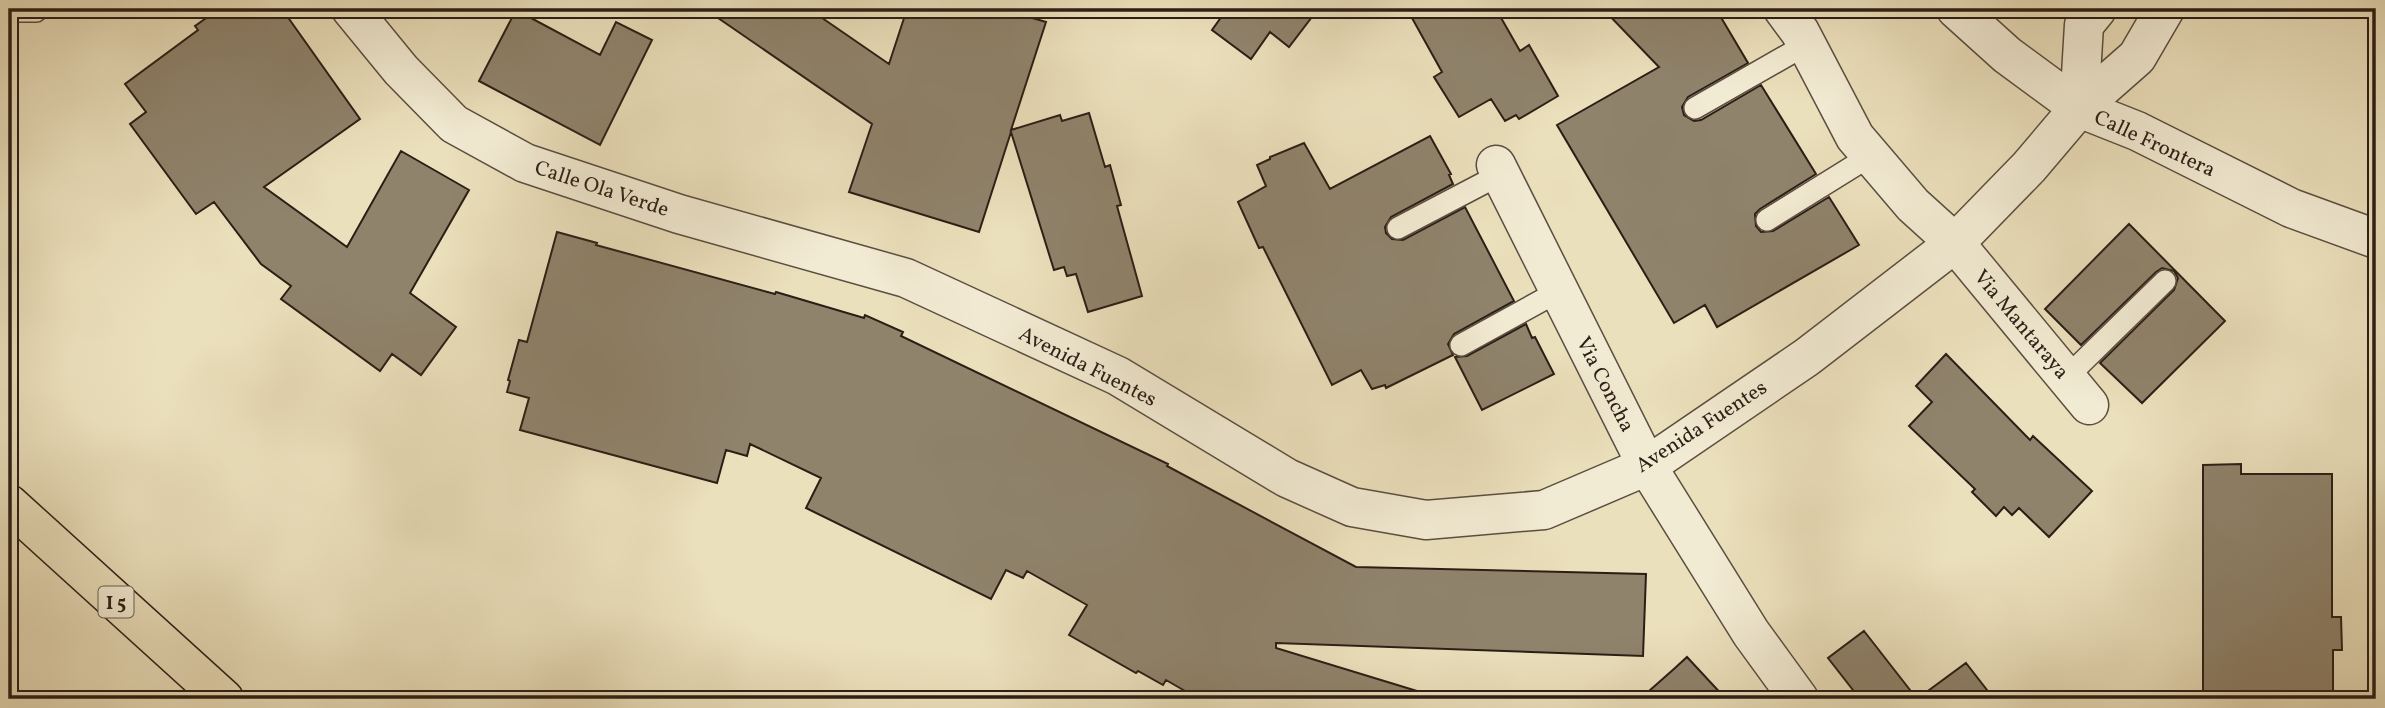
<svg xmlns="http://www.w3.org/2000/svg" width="2385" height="708" viewBox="0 0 2385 708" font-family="Vollkorn,serif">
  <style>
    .building { fill: #8f836c; stroke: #2b1e16; stroke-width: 2 }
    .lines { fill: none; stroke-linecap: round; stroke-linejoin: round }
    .service-casing { stroke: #5b4e40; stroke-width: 24 }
    .minor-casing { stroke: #5b4e40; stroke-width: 41 }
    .tertiary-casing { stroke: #5b4e40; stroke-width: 41 }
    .motorway-casing { stroke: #2b1e16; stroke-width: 41 }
    .service { stroke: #f2ebd3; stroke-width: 21 }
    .minor { stroke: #f2ebd3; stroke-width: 38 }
    .tertiary { stroke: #f2ebd3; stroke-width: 38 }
    .motorway { stroke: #ebe0bc; stroke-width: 38 }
    .labels { text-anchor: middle; stroke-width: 7; stroke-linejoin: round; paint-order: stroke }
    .shield { fill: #f2ebd3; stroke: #675c4f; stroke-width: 2 }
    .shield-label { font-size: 19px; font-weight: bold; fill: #2b1e16 }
    .street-label { font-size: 21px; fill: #2b1e16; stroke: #f2ebd3 }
  </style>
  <rect width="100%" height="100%" fill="#ebe0bc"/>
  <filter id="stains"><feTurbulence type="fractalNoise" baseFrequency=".00286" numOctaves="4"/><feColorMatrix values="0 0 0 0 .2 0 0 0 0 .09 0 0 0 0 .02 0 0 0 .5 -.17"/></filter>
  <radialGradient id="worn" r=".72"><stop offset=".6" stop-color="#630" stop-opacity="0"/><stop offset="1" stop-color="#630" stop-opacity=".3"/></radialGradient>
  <path class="building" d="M219,9H282L360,119L264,187L347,247L401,151L469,190L410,293L456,327L421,375L392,354L380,371L281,299L291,286L261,264L214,202L196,214L130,124L146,112L125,84L198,30L195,26Z
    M705,9H809L889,64L907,9H1002L1046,22L1011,130L1060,115L1062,121L1089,113L1105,167L1110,165L1121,205L1117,206L1142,296L1088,312L1076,274L1067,276L1064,267L1054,270L1011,132L979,232L849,192L872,124Z
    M1227,9H1318L1289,47L1270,32L1251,59L1212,30Z
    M1407,9H1496L1520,51L1529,45L1558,96L1519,119L1516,115L1505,121L1491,99L1459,117L1434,77L1442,72Z
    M1603,9H1716L1748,63L1688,97L1682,107L1684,115L1694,121L1701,120L1761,85L1816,174L1760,209L1755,214L1756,226L1761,232L1773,231L1829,197L1859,245L1717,327L1705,305L1674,323L1557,125L1659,67Z
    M516,10L600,55L616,22L652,40L600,145L479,81Z
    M1430,136L1451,174L1449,175L1453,184L1391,217L1385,227L1386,233L1392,239L1403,240L1465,207L1514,301L1454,334L1448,344L1453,355L1386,388L1385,385L1372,389L1361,370L1332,385L1263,247L1259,248L1238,202L1266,186L1257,165L1270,159V157L1304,143L1330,189Z
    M2129,224L2225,321L2142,403L2100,363L2174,290L2178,278L2174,271L2162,268L2156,272L2081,345L2045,309Z
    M557,232L597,243L596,245L775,294L776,292L864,318L865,315L903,332L901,336L1168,464L1167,466L1356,567L1646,574L1643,656L1276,643V648L1417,691L1416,699H1199L1166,680L1163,685L1138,671L1136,673L1069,635L1087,605L1027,571L1023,578L1006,570L991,599L806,508L821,478L750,444L747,456L726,450L717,483L520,430L529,398L507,392L510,381L508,380L519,340L527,342Z
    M1526,324L1532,338L1535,337L1554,374L1482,410L1455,357L1467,356Z
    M1946,354L2030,440L2033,436L2092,491L2049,537L2019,508L2012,515L2004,507L1996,516L1972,492L1975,489L1909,426L1932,402L1916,386Z
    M2241,464V474H2332V617H2341L2342,650H2333V699H2203V465Z
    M1864,631L1917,699H1860L1828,658Z
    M1687,657L1726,699H1640L1675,668Z
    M1966,663L1994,699H1917Z"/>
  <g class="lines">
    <g class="service-casing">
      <path id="service" d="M9,11H36L38,9
        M1695,108L1807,44
        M1767,220L1870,156
        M1398,228L1501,174
        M1461,345L1559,291
        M2067,377L2165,281"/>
    </g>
    <g class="minor-casing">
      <path id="minor" d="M351,9L401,70L454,124L525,163L679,214L906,278L1118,376L1287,478L1352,507L1426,520L1544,510L1647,466L1807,357L1955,243L2029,167L2079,108
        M1783,9L1800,32L1855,137L1913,205L1955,243L2089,405
        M1496,165L1647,466L1751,633L1799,699"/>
    </g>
    <g class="tertiary-casing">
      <path id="tertiary" d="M1956,9L2007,55L2079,108L2137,131L2291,208L2376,239
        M2079,108L2137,57L2165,9
        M2079,108L2084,25L2097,9"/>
    </g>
    <g class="motorway-casing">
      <path id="motorway" d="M9,504L224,699"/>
    </g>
    <use href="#service" class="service"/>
    <use href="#minor" class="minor"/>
    <use href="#tertiary" class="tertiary"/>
    <use href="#motorway" class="motorway"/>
  </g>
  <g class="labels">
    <rect class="shield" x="98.5" y="586.5" width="35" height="31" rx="5"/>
    <g class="shield-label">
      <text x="116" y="609">I 5</text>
    </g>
    <g class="street-label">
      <text transform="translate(2155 143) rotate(25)" y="7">Calle Frontera</text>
      <text transform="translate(602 188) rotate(18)" y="7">Calle Ola Verde</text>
      <text transform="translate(2022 324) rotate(50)" y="7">Via Mantaraya</text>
      <text transform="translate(1088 366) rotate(27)" y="7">Avenida Fuentes</text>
      <text transform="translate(1606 384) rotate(63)" y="7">Via Concha</text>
      <text transform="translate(1701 426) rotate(-33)" y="7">Avenida Fuentes</text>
    </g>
  </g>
  <rect width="2385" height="708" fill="none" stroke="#ebe0bc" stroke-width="35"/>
  <rect x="10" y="10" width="2364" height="687" fill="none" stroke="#2b1e16" stroke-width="3.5"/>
  <rect x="18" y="18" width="2350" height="673" fill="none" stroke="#2b1e16" stroke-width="2"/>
  <rect width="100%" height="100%" filter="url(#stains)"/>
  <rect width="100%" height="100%" fill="url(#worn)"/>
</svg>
